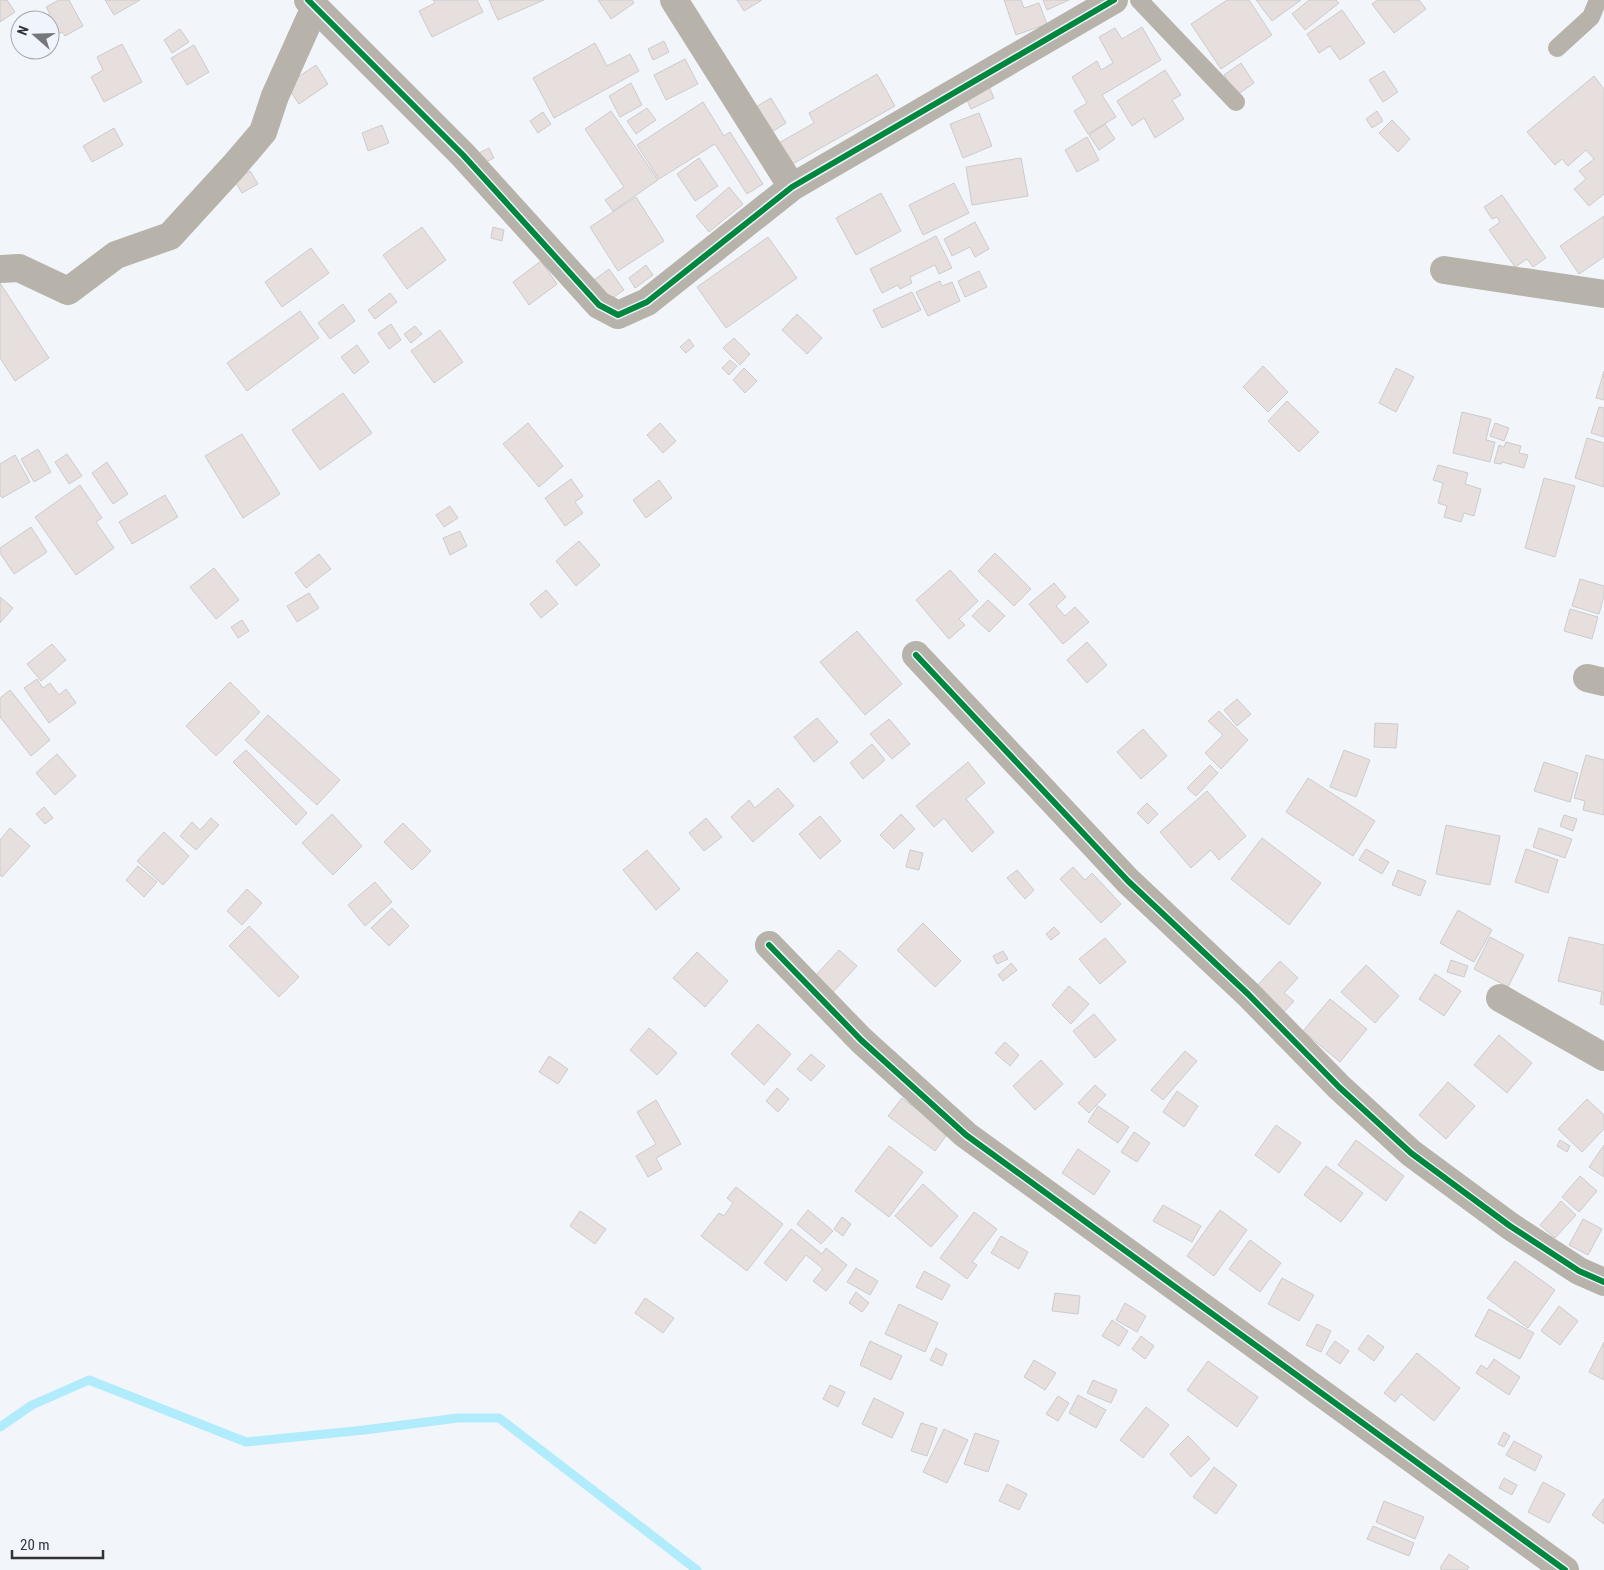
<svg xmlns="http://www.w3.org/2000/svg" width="1604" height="1570" viewBox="0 0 1604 1570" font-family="'Roboto Condensed',sans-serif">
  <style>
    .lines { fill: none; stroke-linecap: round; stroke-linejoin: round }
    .stream { stroke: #b0ecfb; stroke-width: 9 }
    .building { fill: #e7dede; stroke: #cccccd }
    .service { stroke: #b7b3aa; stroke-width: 18 }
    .minor { stroke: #b7b3aa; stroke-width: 28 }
    .cycleway-casing { stroke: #eff4fd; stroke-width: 9 }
    .cycleway { stroke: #00873e; stroke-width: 6 }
  </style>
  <rect width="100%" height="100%" fill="#f2f5fa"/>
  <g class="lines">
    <path class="stream" d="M0,1427L32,1405L89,1380L246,1442L364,1430L458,1418H499L697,1570"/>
  </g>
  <path class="building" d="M0,0H7L15,12L0,22Z
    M59,0H69L83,26L65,36L62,32L50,38V20H39L50,14L46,7Z
    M105,0H140L114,15Z
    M433,0H477L483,12L432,37L419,11L435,3Z
    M489,0H544L498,20Z
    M598,0H632L634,3L611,19Z
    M737,0H762L744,11Z
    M1004,0H1021L1024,8L1039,3L1047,24L1016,35Z
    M1043,0H1069L1047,10Z
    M1227,0H1249L1272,35L1221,69L1191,24Z
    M1256,0H1301L1272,21Z
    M1309,0H1336L1339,3L1305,30L1292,14Z
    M1377,0H1419L1426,9L1394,33L1372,4Z
    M1342,10L1365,43L1340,60L1330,46L1319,53L1307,34Z
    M1142,27L1161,60L1102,95L1116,117L1088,134L1074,111L1087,103L1072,77L1097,61L1101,70L1113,63L1099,37L1115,28L1122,39Z
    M180,29L189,42L172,53L164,40Z
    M20,30V46L13,34Z
    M664,41L669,52L653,60L648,49Z
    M595,43L607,66L630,54L639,71L554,118L533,78Z
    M122,44L142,82L104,102L91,77L103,70L97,57Z
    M194,45L209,72L187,85L171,58Z
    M685,59L698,84L666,100L654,75Z
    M1241,63L1254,83L1237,95L1224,75Z
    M316,65L328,84L299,104L286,85Z
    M1165,70L1181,95L1172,100L1184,119L1155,138L1144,118L1132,126L1117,101Z
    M1384,71L1398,92L1383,102L1369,80Z
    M877,74L895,106L789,166L777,144L814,123L809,113Z
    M1594,76L1604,89V194L1589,206L1574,189L1586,179L1579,171L1594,159L1586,150L1568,166L1562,159L1555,165L1527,132Z
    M631,83L642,105L620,117L609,96Z
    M988,84L994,98L971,109L965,96Z
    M771,98L786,123L764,137L749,111Z
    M703,102L724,136L730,132L763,184L747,194L715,144L659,179L637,145Z
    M647,108L656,120L636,134L627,121Z
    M611,111L658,180L613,211L605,200L624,187L585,129Z
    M1377,111L1383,121L1372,128L1366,119Z
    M543,112L551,124L538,133L530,121Z
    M979,113L992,146L963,158L950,124Z
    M1392,120L1410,139L1398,152L1379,133Z
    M1105,124L1115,139L1099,150L1089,135Z
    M382,125L389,143L368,151L362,133Z
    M114,128L123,145L92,162L83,146Z
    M1087,137L1099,160L1077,172L1065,150Z
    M489,148L494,158L484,163L479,153Z
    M699,158L718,186L695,201L677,174Z
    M1021,158L1028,196L972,205L966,167Z
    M250,171L258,184L242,193L234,180Z
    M954,183L969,213L923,235L909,205Z
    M729,187L743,204L709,232L696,216Z
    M881,193L901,231L856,255L836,218Z
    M1502,195L1546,258L1533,267L1527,259L1515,267L1489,230L1500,222L1497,217L1492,219L1484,207Z
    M636,197L664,241L618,271L590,227Z
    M1604,216V257L1579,274L1560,246Z
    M975,222L989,249L975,257L970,247L952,256L944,239Z
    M422,227L446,260L407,289L383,255Z
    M493,227L504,230L502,241L491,238Z
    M936,236L952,268L939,274L935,265L910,277L912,283L900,289L898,285L882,293L870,269Z
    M768,237L797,278L726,328L697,287Z
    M311,248L329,273L282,307L265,282Z
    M541,261L557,284L529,305L513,282Z
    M646,265L653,275L635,288L629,278Z
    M609,269L624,290L605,303L590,283Z
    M979,271L987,287L965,297L958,281Z
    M940,281L942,286L952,282L960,301L928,316L916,292Z
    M0,283L49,358L15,381L0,358Z
    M912,292L921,310L882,328L873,310Z
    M390,293L397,302L375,319L368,310Z
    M343,304L355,321L330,339L318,323Z
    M300,311L319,338L247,391L227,363Z
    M797,314L822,338L807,354L782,330Z
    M391,324L401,340L389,349L378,333Z
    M415,326L422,334L411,343L404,334Z
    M440,330L463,362L434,383L411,351Z
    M734,338L750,354L740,365L723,348Z
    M689,339L694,346L686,353L680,347Z
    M357,345L369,362L354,374L341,357Z
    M730,360L737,366L729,375L722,368Z
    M1263,366L1288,392L1268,412L1243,387Z
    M744,368L757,381L745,393L733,380Z
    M1396,368L1414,377L1396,412L1379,403Z
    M1604,371V400L1596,398Z
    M343,393L372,433L320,470L292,430Z
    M1287,401L1319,432L1299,452L1268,421Z
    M1599,407L1604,408V437L1591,433Z
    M1462,412L1491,419L1486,440L1495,442L1490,462L1453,453Z
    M528,423L563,466L539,487L503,444Z
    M660,423L676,441L663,453L647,435Z
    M1495,423L1509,428L1504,441L1490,436Z
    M242,434L280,494L243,518L205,456Z
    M1587,438L1604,443V487L1575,478Z
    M1506,442L1521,446L1519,453L1528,455L1524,468L1502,462L1501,464L1494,463L1499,445L1504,447Z
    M38,449L51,472L34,482L21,459Z
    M67,454L82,476L69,484L55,462Z
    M15,455L30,482L2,498L0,495V464Z
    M107,462L128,494L113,504L92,473Z
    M1438,465L1468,473L1465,484L1481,489L1474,516L1464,513L1461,522L1444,517L1447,506L1438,503L1443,483L1433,480Z
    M1544,478L1575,486L1555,557L1525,548Z
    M571,479L583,496L575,502L583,513L565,526L545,498Z
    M659,480L672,498L646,518L633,500Z
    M80,485L102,518L96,522L114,548L76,575L35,517Z
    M165,495L178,517L132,544L119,522Z
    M450,506L458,518L444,527L436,515Z
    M31,527L47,552L14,574L0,553V548Z
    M460,531L467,546L450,555L443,538Z
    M579,541L600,565L576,586L556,561Z
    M995,553L1031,589L1014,606L978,571Z
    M319,554L331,569L306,588L295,573Z
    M214,568L239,600L216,619L190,587Z
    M950,570L978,601L959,619L965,625L949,639L916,600Z
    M1580,579L1604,586V596L1599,614L1572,606Z
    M1054,583L1066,597L1056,606L1065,616L1075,607L1089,622L1063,644L1029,604Z
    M546,590L558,604L541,618L530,604Z
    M309,593L319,608L297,622L287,606Z
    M0,597L13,608L0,623Z
    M988,600L1005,616L989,632L972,616Z
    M1570,609L1598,617L1592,639L1564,631Z
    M242,620L249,631L238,638L231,627Z
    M857,631L902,684L865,715L820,662Z
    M1087,642L1107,665L1087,683L1067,660Z
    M52,644L66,660L41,681L27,664Z
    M37,679L43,688L50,683L59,695L66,689L76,703L49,723L24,688Z
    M230,682L260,712L216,756L186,726Z
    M10,690L50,740L31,756L0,717V698Z
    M1237,699L1251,714L1237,726L1224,710Z
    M1219,711L1248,740L1221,769L1205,753L1223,735L1208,721Z
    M268,715L340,780L317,805L245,740Z
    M817,718L838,742L814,762L794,737Z
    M889,719L910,744L892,759L870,734Z
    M1375,723L1398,724L1396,748L1374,747Z
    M1143,729L1167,756L1141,779L1117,752Z
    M872,744L885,760L863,779L850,763Z
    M246,750L307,813L296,825L233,762Z
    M1344,750L1370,760L1356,797L1330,787Z
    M57,754L76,776L55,795L36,773Z
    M1586,755L1604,760V815L1583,810L1585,801L1574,798Z
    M968,762L985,783L966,799L994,832L972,852L944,818L934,827L916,806Z
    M1544,762L1578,773L1570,802L1534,791Z
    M1210,765L1218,773L1196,796L1187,788Z
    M1308,778L1375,821L1353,856L1286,812Z
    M778,788L794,806L753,842L731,817L749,800L755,808Z
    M1207,791L1246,836L1219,860L1211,850L1191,868L1160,832Z
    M1147,803L1158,814L1148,824L1137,813Z
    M44,807L53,818L45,824L36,814Z
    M332,814L362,846L333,875L302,843Z
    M901,814L915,829L894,849L880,835Z
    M1564,815L1577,819L1573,831L1560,826Z
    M820,816L841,841L820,859L799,834Z
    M211,818L219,825L196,850L180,836L192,822L200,830Z
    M706,818L722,837L704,851L689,833Z
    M403,823L431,851L412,870L384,842Z
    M1446,825L1500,836L1490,885L1436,874Z
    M10,828L30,846L2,877L0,875V840Z
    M1539,828L1572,839L1565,858L1533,847Z
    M164,832L189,856L163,885L137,861Z
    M1262,838L1321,883L1289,925L1231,879Z
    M1366,849L1389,862L1382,874L1359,860Z
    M1526,849L1558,860L1548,893L1515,882Z
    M647,850L680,889L656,910L623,870Z
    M910,850L923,853L919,870L906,867Z
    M138,866L157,882L144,897L126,880Z
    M1073,867L1085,880L1092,873L1121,904L1101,923L1060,879Z
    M1017,870L1034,890L1025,899L1007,878Z
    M1398,870L1426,881L1420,896L1392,885Z
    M375,882L392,902L365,926L348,905Z
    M247,889L262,903L242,925L227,911Z
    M392,908L409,926L389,946L371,928Z
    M1458,910L1492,930L1474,962L1440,943Z
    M923,923L961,961L935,987L897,950Z
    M249,926L299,977L279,997L229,946Z
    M1054,927L1060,933L1051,940L1046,934Z
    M1490,937L1524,955L1508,987L1474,969Z
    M1569,937L1604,945V1005L1600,1004L1602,992L1558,981Z
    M1105,938L1126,962L1100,984L1079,959Z
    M839,950L857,966L833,992L815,976Z
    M1003,951L1008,959L997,964L993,956Z
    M697,952L728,981L705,1007L673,978Z
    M1451,960L1468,966L1464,977L1447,972Z
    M1280,961L1298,978L1284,993L1294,1001L1283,1013L1256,987Z
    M1011,963L1017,970L1003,981L998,975Z
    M1366,965L1399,996L1375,1023L1341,992Z
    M1435,974L1461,991L1444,1016L1419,999Z
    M1069,986L1089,1004L1071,1024L1052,1005Z
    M1330,999L1367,1029L1340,1062L1303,1031Z
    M1094,1014L1116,1040L1095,1058L1073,1031Z
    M758,1024L791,1054L764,1085L731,1054Z
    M649,1028L677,1053L657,1075L630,1050Z
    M1499,1035L1532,1063L1507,1093L1474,1065Z
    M1005,1042L1019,1055L1010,1066L995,1053Z
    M1185,1051L1197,1061L1163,1100L1151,1090Z
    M811,1054L825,1066L811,1081L797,1069Z
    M549,1056L568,1069L558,1084L539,1072Z
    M1041,1060L1063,1084L1035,1110L1013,1086Z
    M1448,1082L1475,1106L1446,1139L1419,1115Z
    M1095,1085L1106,1095L1089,1113L1078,1103Z
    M777,1088L789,1099L778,1112L766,1101Z
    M1177,1091L1198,1106L1184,1127L1163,1112Z
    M902,1098L948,1133L935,1151L888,1116Z
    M1587,1099L1604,1115V1129L1582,1152L1558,1129Z
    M656,1100L681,1144L656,1158L662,1169L648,1177L636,1156L656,1144L637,1112Z
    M1098,1106L1129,1127L1118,1143L1088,1122Z
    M1276,1125L1301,1143L1279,1173L1255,1155Z
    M1134,1132L1150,1143L1137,1162L1121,1152Z
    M1356,1140L1404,1176L1386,1201L1338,1165Z
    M1560,1140L1570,1146L1567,1152L1557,1146Z
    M1604,1145V1177L1589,1167Z
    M889,1146L923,1172L889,1217L855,1191Z
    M1078,1149L1110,1171L1094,1195L1062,1173Z
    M1326,1166L1363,1193L1341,1222L1304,1195Z
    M1580,1176L1597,1191L1579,1212L1562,1197Z
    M923,1184L958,1216L931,1247L895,1216Z
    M736,1187L783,1224L747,1271L701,1236L719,1213L724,1216L733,1203L727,1198Z
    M1561,1201L1576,1215L1555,1238L1540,1225Z
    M1163,1205L1201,1226L1192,1242L1153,1221Z
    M808,1210L833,1231L821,1244L797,1224Z
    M1220,1210L1247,1230L1214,1276L1187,1256Z
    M580,1211L606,1229L595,1244L570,1226Z
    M974,1212L997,1229L972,1262L977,1265L967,1279L940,1258Z
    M842,1217L851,1224L843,1236L834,1229Z
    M1583,1219L1602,1229L1588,1255L1569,1245Z
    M791,1229L822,1254L826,1248L847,1265L826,1291L813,1281L823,1269L806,1255L786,1281L764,1263Z
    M1001,1236L1028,1252L1019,1269L991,1253Z
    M1250,1240L1281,1263L1260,1292L1229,1269Z
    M1515,1261L1555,1290L1528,1328L1487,1298Z
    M856,1268L878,1281L870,1295L847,1282Z
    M924,1271L950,1285L942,1300L916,1287Z
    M1282,1278L1314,1295L1299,1321L1268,1304Z
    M856,1292L869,1303L862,1312L849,1303Z
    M1055,1293L1080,1296L1078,1314L1052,1311Z
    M645,1298L674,1318L663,1333L635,1313Z
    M1125,1303L1146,1316L1137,1332L1116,1320Z
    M899,1304L938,1323L925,1352L885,1334Z
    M1559,1306L1578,1321L1560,1345L1541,1331Z
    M1489,1309L1534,1333L1520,1359L1475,1336Z
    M1112,1320L1128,1331L1119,1346L1102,1336Z
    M1317,1324L1331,1331L1321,1352L1306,1345Z
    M1368,1335L1384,1347L1374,1361L1358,1349Z
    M1141,1336L1154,1346L1145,1359L1132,1349Z
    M870,1341L902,1356L891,1380L860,1365Z
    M1335,1341L1349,1351L1340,1364L1326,1354Z
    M1604,1342V1380L1589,1372Z
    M936,1348L947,1354L942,1366L930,1360Z
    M1417,1353L1460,1388L1434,1421L1401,1394L1395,1402L1384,1393Z
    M1494,1359L1520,1377L1509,1395L1476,1373L1481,1365L1487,1369Z
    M1034,1360L1056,1373L1045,1390L1024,1377Z
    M1208,1361L1258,1397L1237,1427L1187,1390Z
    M1093,1380L1117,1390L1111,1403L1087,1393Z
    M830,1385L845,1392L838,1407L823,1399Z
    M1078,1395L1106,1410L1096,1428L1069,1413Z
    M1058,1396L1069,1403L1058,1421L1046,1414Z
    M874,1398L904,1413L892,1438L862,1424Z
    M1146,1407L1169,1425L1143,1458L1120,1440Z
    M921,1423L937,1428L927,1456L911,1451Z
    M944,1429L968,1440L947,1483L923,1472Z
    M1504,1432L1510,1436L1504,1447L1498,1444Z
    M975,1433L999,1441L988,1472L964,1464Z
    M1188,1436L1210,1459L1191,1477L1170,1454Z
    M1514,1441L1542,1456L1535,1471L1506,1455Z
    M1214,1467L1237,1485L1216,1514L1193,1497Z
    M1504,1478L1517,1485L1512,1495L1499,1488Z
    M1543,1482L1565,1494L1549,1523L1528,1512Z
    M1007,1484L1027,1494L1019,1510L999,1501Z
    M1604,1498V1524L1592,1515Z
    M1384,1501L1424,1517L1415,1539L1376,1522Z
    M1373,1526L1414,1543L1409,1556L1367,1539Z
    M1449,1554L1469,1567L1467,1570H1442L1440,1568Z"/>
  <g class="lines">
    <path class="service" d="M1139,0L1236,102
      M1557,48L1591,17L1598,0"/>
    <path class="minor" d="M308,0L463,155L599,305L618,315L647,302L792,187L1114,0
      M674,0L792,187
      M0,269L19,268L68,291L116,255L170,236L234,166L263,132L275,96L315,7
      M1444,270L1604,294
      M916,655L1128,881L1248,994L1339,1087L1411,1153L1510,1226L1579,1271L1604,1282
      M1587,678L1604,682
      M769,945L861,1040L966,1135L1565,1570
      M1500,998L1604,1057"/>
    <g class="cycleway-casing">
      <path id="cycleway" d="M308,0L463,155L599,305L618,315L647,302L792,187L1114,0
        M916,655L1128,881L1248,994L1339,1087L1411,1153L1510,1226L1579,1271L1604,1282
        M769,945L861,1040L966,1135L1565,1570"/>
    </g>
    <use href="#cycleway" class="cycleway"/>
  </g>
  <g transform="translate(35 35) rotate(290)"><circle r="24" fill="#eff4fd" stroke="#a3a7ad"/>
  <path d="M0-4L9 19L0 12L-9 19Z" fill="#75777b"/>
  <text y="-8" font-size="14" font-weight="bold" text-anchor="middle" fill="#313336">N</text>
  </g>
  <path d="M12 1550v8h91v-8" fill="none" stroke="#313336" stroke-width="2.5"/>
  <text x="20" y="1550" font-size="15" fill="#313336" stroke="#eff4fd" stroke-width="4" paint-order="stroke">20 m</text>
</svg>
